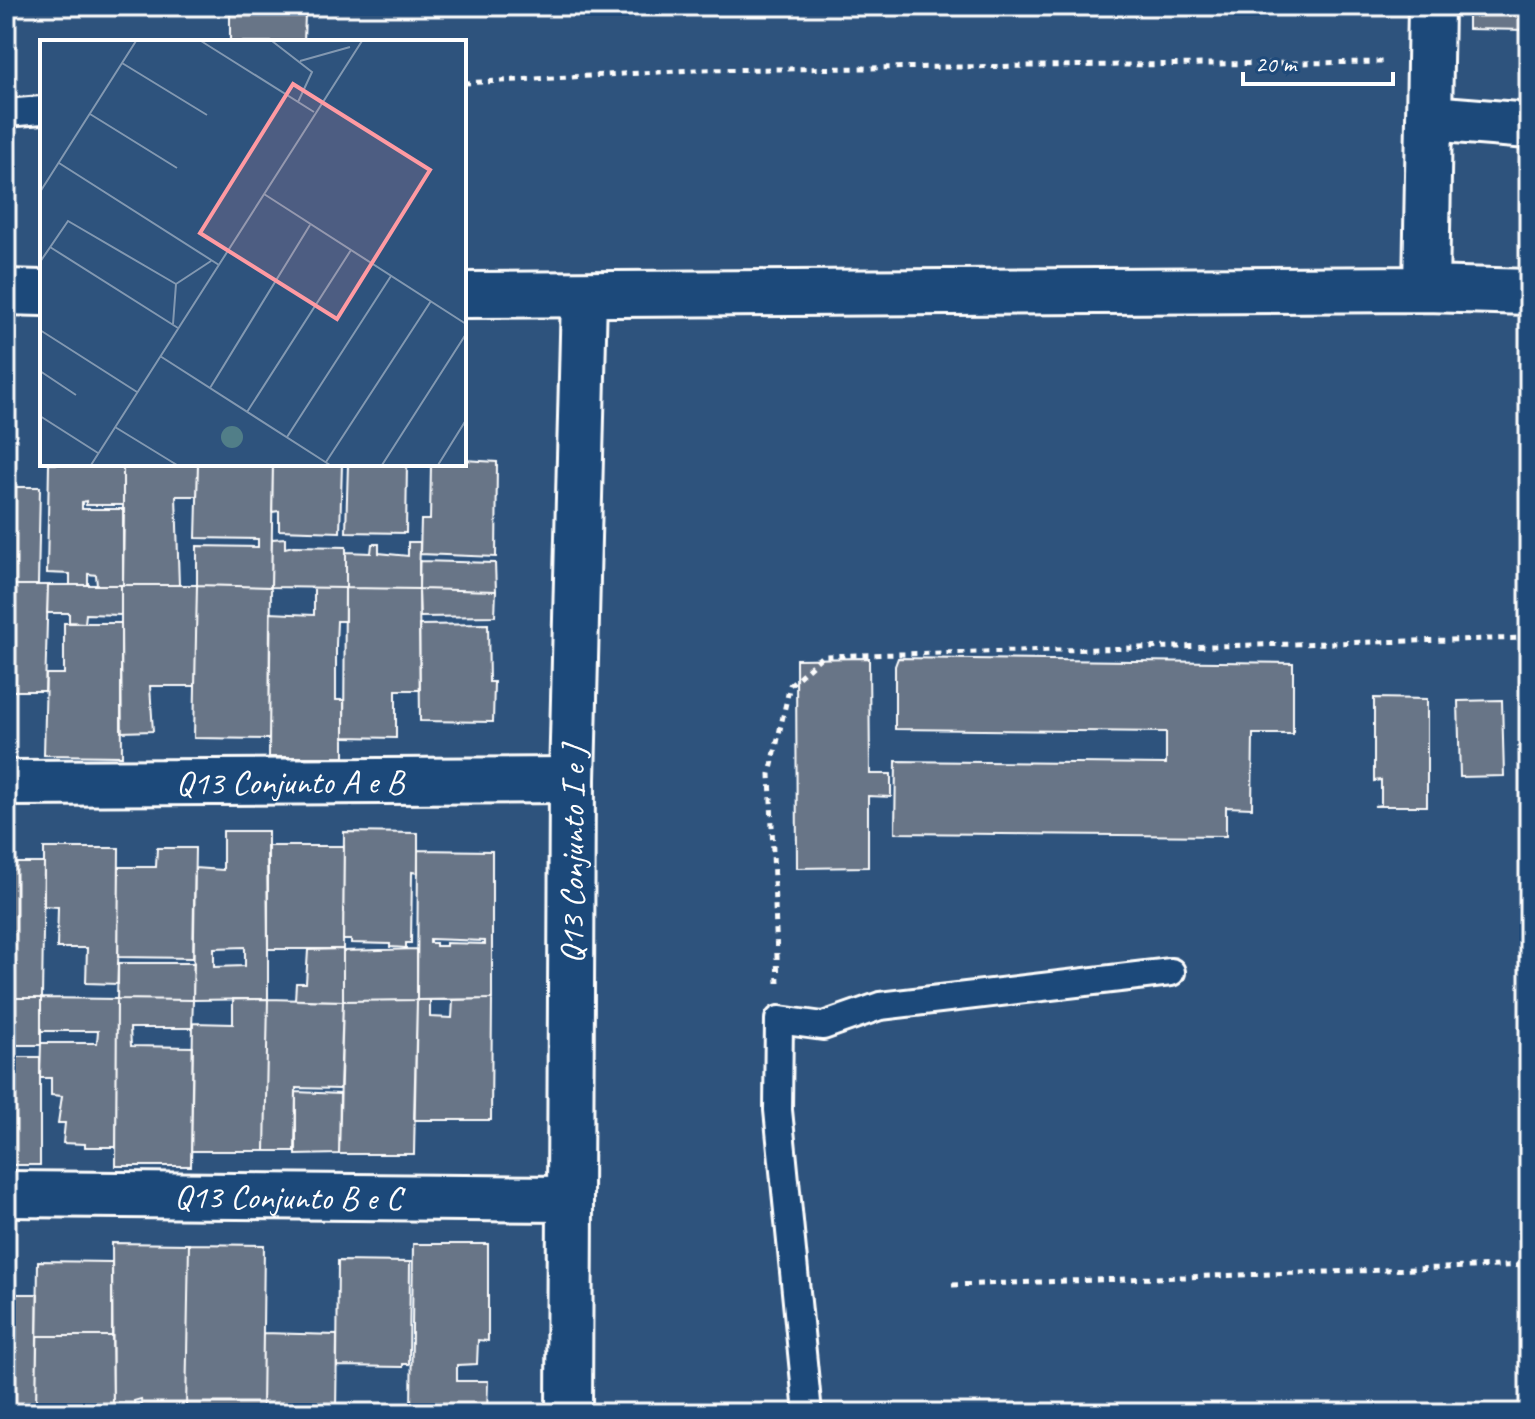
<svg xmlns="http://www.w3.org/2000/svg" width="1535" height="1419" viewBox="0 0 1535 1419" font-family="Caveat,sans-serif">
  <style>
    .building { fill: #687587; stroke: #fff; stroke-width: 2; fill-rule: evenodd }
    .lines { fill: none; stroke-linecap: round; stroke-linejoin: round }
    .service-casing { stroke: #fff; stroke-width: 32 }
    .minor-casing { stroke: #fff; stroke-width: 50 }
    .tertiary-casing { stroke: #fff; stroke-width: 50 }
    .path { stroke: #fff; stroke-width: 5; stroke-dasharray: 6 6; stroke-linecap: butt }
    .service { stroke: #1f4a7a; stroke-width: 26 }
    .minor { stroke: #1f4a7a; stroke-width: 44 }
    .tertiary { stroke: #1f4a7a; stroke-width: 44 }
    .labels { text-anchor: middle; stroke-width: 6; stroke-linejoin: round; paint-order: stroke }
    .street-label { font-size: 34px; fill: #fff; stroke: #1f4a7a }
    .inset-road { fill: none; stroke: #8298b1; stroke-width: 2 }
    .view { fill: #ff9aa2; fill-opacity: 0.15; stroke: #ff9aa2; stroke-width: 4 }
    .inset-edge { fill: none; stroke: #fff; stroke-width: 4 }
  </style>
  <rect width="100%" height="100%" fill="#2e537d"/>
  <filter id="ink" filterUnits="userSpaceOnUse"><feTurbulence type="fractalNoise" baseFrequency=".0125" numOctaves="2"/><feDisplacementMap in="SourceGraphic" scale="16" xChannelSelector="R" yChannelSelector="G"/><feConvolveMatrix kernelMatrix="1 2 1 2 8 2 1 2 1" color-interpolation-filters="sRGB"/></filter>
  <g filter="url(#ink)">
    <path class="building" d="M1468,6H1529V30L1468,29Z
      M256,13L305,14L304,42H230V14Z
      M464,460L497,462L496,557L420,554L421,520H430L431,464H464Z
      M49,464H123V505H86V501L82,502V509H124L123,585H97L96,575L88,574V585H70V574L47,573Z
      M123,464H198L197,496H176L179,585H123Z
      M198,464H273L271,587L197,585V546L258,547V539L196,538Z
      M273,464H342L340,532L279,530V511L272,512Z
      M348,464H407L406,533L346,532Z
      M6,487H40L38,585H6Z
      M285,538V548L293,546L346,547V588L271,587L272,539Z
      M408,542H420L419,589L346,588V552L371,553L372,544H379V553L408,556Z
      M419,561L495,563L496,591L419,589Z
      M6,585H48L45,691H6Z
      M48,585H121V615L86,614L85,623L69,622V613H47Z
      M121,585H197L195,686H150L153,731L121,732Z
      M197,585L271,587L269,739L194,738Z
      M314,588H345V621H337L336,645V700H344V757H269L270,613L314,615Z
      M345,588L419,589L420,690H396V738L344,737Z
      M419,589L496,591L495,616L420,617Z
      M64,623H121L122,756L44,755L46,674H64Z
      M488,624L489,682H494L493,722L420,721L419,625Z
      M869,658L870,774H891V797L868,796V867L797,868L796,659Z
      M898,658L1293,663V734H1253L1252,808L1226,807V836L895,833L896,761L1166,764V732L895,729V666Z
      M1374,698L1427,699V806H1374L1381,805V780L1374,781Z
      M1502,700L1504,776L1460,777L1458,701Z
      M223,831H268V999L193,1000L195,868L223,870ZM245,947V966L214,967V948Z
      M344,832L418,833V873L412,872L411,943H406V948L390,947V944L351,943V940H343Z
      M267,846H344L343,949H268Z
      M44,848H119L118,984L86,983L87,948H57L58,907L44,906Z
      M157,848H195L193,958L118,957L119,867H156Z
      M418,850L492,851V999L417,1000ZM430,939L485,941V944L446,943V946H436V943H430Z
      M6,863H44L42,998H6V954H11L10,946H6Z
      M343,949V1001L295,1000L296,983H306L308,950Z
      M417,949V1000L343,1001V951Z
      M118,963H194L193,1000L117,999Z
      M6,998H41V1045H6Z
      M41,998L117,999L116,1147H85V1144L63,1143L65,1123H58L62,1096L51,1095V1078H40L41,1043H97L98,1031H41Z
      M117,999L193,1000L192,1028H130L131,1046L193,1047L191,1166H116Z
      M233,999H268L265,1151H191L193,1023L233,1024Z
      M268,999L343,1001L340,1089L296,1088L295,1151H265Z
      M492,999L491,1120H414L417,1000H430V1017L452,1018L453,1000Z
      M417,1000L414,1154H339L343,1001Z
      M6,1057H40V1165H6Z
      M296,1092L340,1094L339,1154L296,1155Z
      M112,1243L189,1244L186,1410L113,1409ZM141,1399L142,1409H135L134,1401Z
      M189,1244L264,1245L262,1411L186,1410Z
      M413,1244H488V1341L478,1340L477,1364L457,1365V1381H488L487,1413H411Z
      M38,1261L112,1262V1336H37Z
      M338,1261L410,1262L409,1364H403V1367L337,1366Z
      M6,1294H38L36,1409H6Z
      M263,1333L337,1335L336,1412L262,1411Z
      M37,1336H112L113,1409H36Z
      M41,1409L105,1410V1413H41Z
      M113,1409L186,1410V1413H112Z
      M186,1410L262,1411V1413H186Z"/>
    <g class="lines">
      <g class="service-casing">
        <path id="service" d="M6,113L42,110
          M808,1413L778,1110L779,1020L823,1026L880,1006L1171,972"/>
      </g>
      <g class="minor-casing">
        <g id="minor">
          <path d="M1430,118L1529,126"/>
          <path id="s1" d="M6,783L572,780"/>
          <path id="s2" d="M6,1194L569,1199"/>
          <path id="s3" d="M569,1413L572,780L584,296"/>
        </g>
      </g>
      <g class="tertiary-casing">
        <path id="tertiary" d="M1426,289L1431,6
          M6,292L42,293
          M464,295L1426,289L1529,292"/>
      </g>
      <path class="path" d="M464,83L694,70L1382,62
        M778,983L770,774L790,685L822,656L1529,638
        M952,1285L1529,1265"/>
      <use href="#service" class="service"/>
      <use href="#minor" class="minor"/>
      <use href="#tertiary" class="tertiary"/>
    </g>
  </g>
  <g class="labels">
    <g class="street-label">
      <text dy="12" stroke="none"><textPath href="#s1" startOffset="284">Q13 Conjunto A e B</textPath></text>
      <text dy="12" stroke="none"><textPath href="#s3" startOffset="558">Q13 Conjunto I e J</textPath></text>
      <text dy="12" stroke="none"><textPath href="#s2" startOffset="282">Q13 Conjunto B e C</textPath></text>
    </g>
  </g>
  <g transform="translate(40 40)">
    <rect width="426" height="426" fill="#2e537d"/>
    <path d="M181 397a11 11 0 1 1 22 0a11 11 0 1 1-22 0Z" fill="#517e88"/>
    <path class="inset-road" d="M161,1L274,72M232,1L272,32L258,62M260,21L310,7M82,23L167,75M50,74L137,128M19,123L179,225M0,152L96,1M224,154L426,284M10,207L138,288M0,222L28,181L136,244M136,244L171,221M133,284L136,244M0,290L97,352M120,316L290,425M0,331L36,355M170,348L270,185M207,372L311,210M0,376L58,413M75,387L137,425M247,397L351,236M286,422L391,261M51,425L322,1M342,425L426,294M398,425L426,380"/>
    <path class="view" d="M253,44L390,130L297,279L160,193Z"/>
    <rect width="426" height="426" class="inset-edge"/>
  </g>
  <rect width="1535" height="1419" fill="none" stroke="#1f4a7a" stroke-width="32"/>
  <rect x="16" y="16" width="1503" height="1387" fill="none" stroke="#fff" stroke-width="3" filter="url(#ink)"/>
  <path d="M1243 72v12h150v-12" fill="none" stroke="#ffffff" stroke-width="4"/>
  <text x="1255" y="72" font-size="24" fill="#ffffff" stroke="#1f4a7a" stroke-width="6" paint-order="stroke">20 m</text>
</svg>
